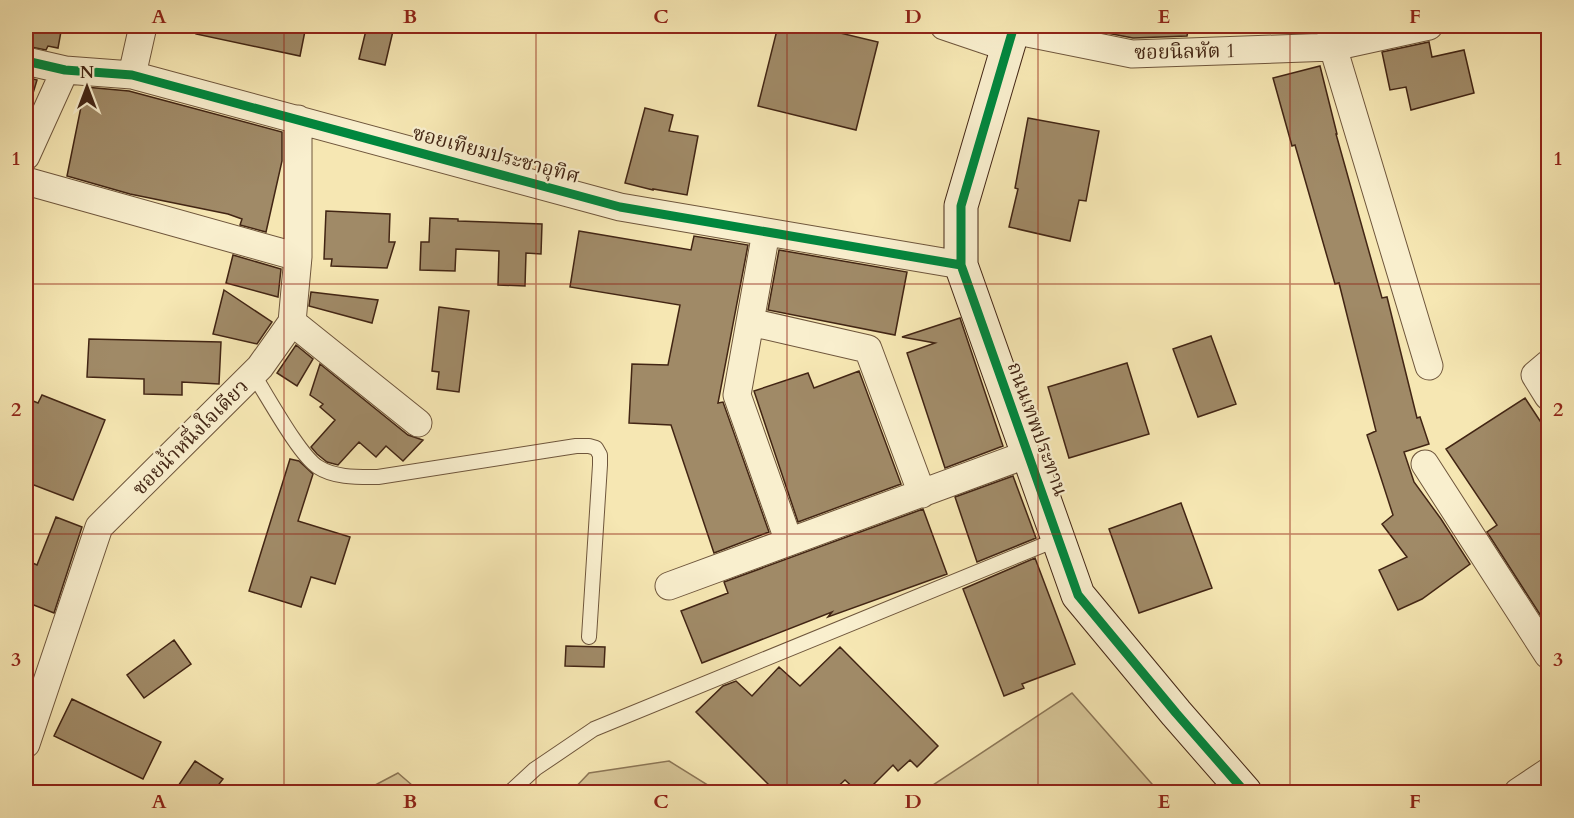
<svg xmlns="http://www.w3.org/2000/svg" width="1574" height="818" viewBox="0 0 1574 818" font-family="Cardo,'Noto Serif Thai',serif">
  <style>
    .green { fill: #d7c698; stroke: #8c7656; stroke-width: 1.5 }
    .building { fill: #a08a67; stroke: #422514; stroke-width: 1.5 }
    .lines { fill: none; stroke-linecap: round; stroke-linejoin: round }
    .lane-casing { stroke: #6f563c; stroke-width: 16 }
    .street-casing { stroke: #6f563c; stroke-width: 29 }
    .secondary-casing { stroke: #422514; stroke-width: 35 }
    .lane { stroke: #f9efce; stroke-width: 14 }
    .street { stroke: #f9efce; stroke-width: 27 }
    .secondary { stroke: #f9efce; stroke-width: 33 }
    .cycleway-casing { stroke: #f9efce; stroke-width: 13 }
    .cycleway { stroke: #00873e; stroke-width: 9 }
    .grid { fill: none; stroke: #8f2418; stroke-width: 1.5; stroke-opacity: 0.55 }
    .labels { text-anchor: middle; stroke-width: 4.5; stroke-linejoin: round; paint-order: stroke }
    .street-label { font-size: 20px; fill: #422514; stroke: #f9efce }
    .neatline { fill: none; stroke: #8f2418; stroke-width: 2 }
    .grid-label { font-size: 20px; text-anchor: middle; font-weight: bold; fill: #8f2418 }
  </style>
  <rect width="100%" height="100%" fill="#f6e7b3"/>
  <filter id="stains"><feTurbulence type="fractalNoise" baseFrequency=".00333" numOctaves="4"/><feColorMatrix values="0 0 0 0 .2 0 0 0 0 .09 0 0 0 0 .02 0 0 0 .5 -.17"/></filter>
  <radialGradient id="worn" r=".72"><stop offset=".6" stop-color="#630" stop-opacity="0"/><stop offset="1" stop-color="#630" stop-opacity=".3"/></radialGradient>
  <path class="green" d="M1072,693L1159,792H920L924,791Z
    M669,761L719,792H571L589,773Z
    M398,773L420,792H362Z"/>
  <path class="building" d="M26,26H62L58,48L48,46L46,50L26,46Z
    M197,26H306L300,56L196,34Z
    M367,26L393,31L385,65L359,59Z
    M778,26H811L878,42L856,130L758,106Z
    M1070,26H1189L1187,36L1133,38Z
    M1429,42L1432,57L1464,50L1474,93L1411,110L1406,87L1390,90L1382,52Z
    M1320,66L1337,134H1336L1382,298L1387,297L1417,418L1420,417L1429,444L1404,452L1414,482L1441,519L1470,564L1422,599L1398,610L1379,570L1407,557L1382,524L1393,515L1367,435L1376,431L1339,283L1335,284L1295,145L1292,146L1273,78Z
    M26,77L37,80L30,103L26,102Z
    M85,87L129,91L282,132V161L266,232L240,225L242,219L228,214L130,194L67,176Z
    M645,108L673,115L669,131L698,136L687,195L653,189V190L625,183Z
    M1028,118L1099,131L1086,201L1079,200L1070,241L1009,227L1018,189L1015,188Z
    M326,211L390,214L389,242H395L387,268L331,266L332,259H324Z
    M430,218L458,219V221L542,224L541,254L526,253L525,286L498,285L499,251L456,249L455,271L420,270L421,242H429Z
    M579,231L691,250L694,236L748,245L718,403L723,402L769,532L714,553L671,425L629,423L632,364L668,365L680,305L570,287Z
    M779,250L907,272L895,335L768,310Z
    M233,255L281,269L278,297L226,283Z
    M224,290L272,322L257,344L213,334Z
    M311,292L378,300L372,323L309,306Z
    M439,307L469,311L459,392L437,389L439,372L432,371Z
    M960,318L1003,446L945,468L907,353L935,343L902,337Z
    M1211,336L1236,404L1198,417L1173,349Z
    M89,339L221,342L219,384L182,382V395L144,394V379L87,377Z
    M296,345L313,359L297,386L277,373Z
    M1127,363L1149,434L1069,458L1048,387Z
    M320,364L408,435L423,440L403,461L386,446L376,457L359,442L338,465L327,462L317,454L311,447L335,420L320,407L323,404L310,395Z
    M859,371L901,484L798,522L754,391L808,373L814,388Z
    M42,395L105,420L73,500L26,482V398L38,403Z
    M1525,398L1548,433V627L1487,532L1497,525L1446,449Z
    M290,459L299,461L313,474L298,521L350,537L335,584L311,577L301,607L249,591Z
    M1013,476L1036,538L977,562L955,497Z
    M1181,503L1212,588L1139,613L1109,529Z
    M923,509L947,574L828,617L832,612L702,663L681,611L728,593L724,582Z
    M56,517L82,527L54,613L26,602V560L37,565Z
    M1035,558L1075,664L1022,684L1024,688L1004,696L963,589Z
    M174,640L191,664L144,698L127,675Z
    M566,646L605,647L604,667L565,666Z
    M840,647L938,746L917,767L910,760L898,771L893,765L866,792H858L845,780L832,792H776L696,712L723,686L736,681L752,696L779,667L800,686Z
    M72,699L161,742L143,779L54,736Z
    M195,761L223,779L213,792H174Z"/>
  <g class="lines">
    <g class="lane-casing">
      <path id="lane" d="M253,374C267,395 299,455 318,467C335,478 358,477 378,477L576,446H589L596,448L600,455V465L589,637
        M510,792L535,769L594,729L1058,539"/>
    </g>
    <g class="street-casing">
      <path id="street" d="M944,26L1009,48
        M1330,26L1333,47L1429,366
        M1013,30L1132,54L1333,47L1429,26
        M26,61L65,70L132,75L620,207L961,265
        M132,75L143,26
        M26,156L65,70
        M26,181L298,257
        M766,232L737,395L789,542
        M292,322L418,423
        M750,322L868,349L922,494
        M1548,364L1535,375L1548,396
        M1425,464L1548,655
        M669,586L1028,454
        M26,744L99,527L260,367L292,322L298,257V119
        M1518,792L1548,772"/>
    </g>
    <g class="secondary-casing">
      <path id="secondary" d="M1014,26L961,206V265L1078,595L1176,713L1245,792"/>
    </g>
    <use href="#lane" class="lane"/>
    <use href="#street" class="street"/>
    <use href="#secondary" class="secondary"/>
    <g class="cycleway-casing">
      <path id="cycleway" d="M1014,26L961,206V265L1078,595L1176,713L1245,792
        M26,61L65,70L132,75L620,207L961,265"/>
    </g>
    <use href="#cycleway" class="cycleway"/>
  </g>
  <path class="grid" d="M284,26V792M536,26V792M787,26V792M1038,26V792M1290,26V792M26,284H1548M26,534H1548"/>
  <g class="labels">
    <g class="street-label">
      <text transform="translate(1185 51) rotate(-1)" y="7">ซอยนิลหัต 1</text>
      <text transform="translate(496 154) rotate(15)" y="7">ซอยเทียมประชาอุทิศ</text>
      <text transform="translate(1038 429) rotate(70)" y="7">ถนนเทพประทาน</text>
      <text transform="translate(190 437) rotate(-45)" y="7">ซอยน้ำหนึ่งใจเดียว</text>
    </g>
  </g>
  <rect width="1574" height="818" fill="none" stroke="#f6e7b3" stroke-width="66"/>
  <g transform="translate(87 87)" stroke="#f9efce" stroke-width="4.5" paint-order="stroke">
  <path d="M0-4.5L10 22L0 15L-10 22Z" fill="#422514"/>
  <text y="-9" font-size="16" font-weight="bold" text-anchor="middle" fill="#422514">N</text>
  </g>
  <rect x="33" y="33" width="1508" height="752" class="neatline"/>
  <g class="grid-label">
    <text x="159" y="23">A</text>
    <text x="410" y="23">B</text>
    <text x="661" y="23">C</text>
    <text x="913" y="23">D</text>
    <text x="1164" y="23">E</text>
    <text x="1415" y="23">F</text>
    <text x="16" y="165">1</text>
    <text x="1558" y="165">1</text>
    <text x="16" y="416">2</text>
    <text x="1558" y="416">2</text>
    <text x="16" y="666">3</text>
    <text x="1558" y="666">3</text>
    <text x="159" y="808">A</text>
    <text x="410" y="808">B</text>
    <text x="661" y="808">C</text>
    <text x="913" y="808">D</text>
    <text x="1164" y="808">E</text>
    <text x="1415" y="808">F</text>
  </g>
  <rect width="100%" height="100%" filter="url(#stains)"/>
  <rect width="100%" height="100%" fill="url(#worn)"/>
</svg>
